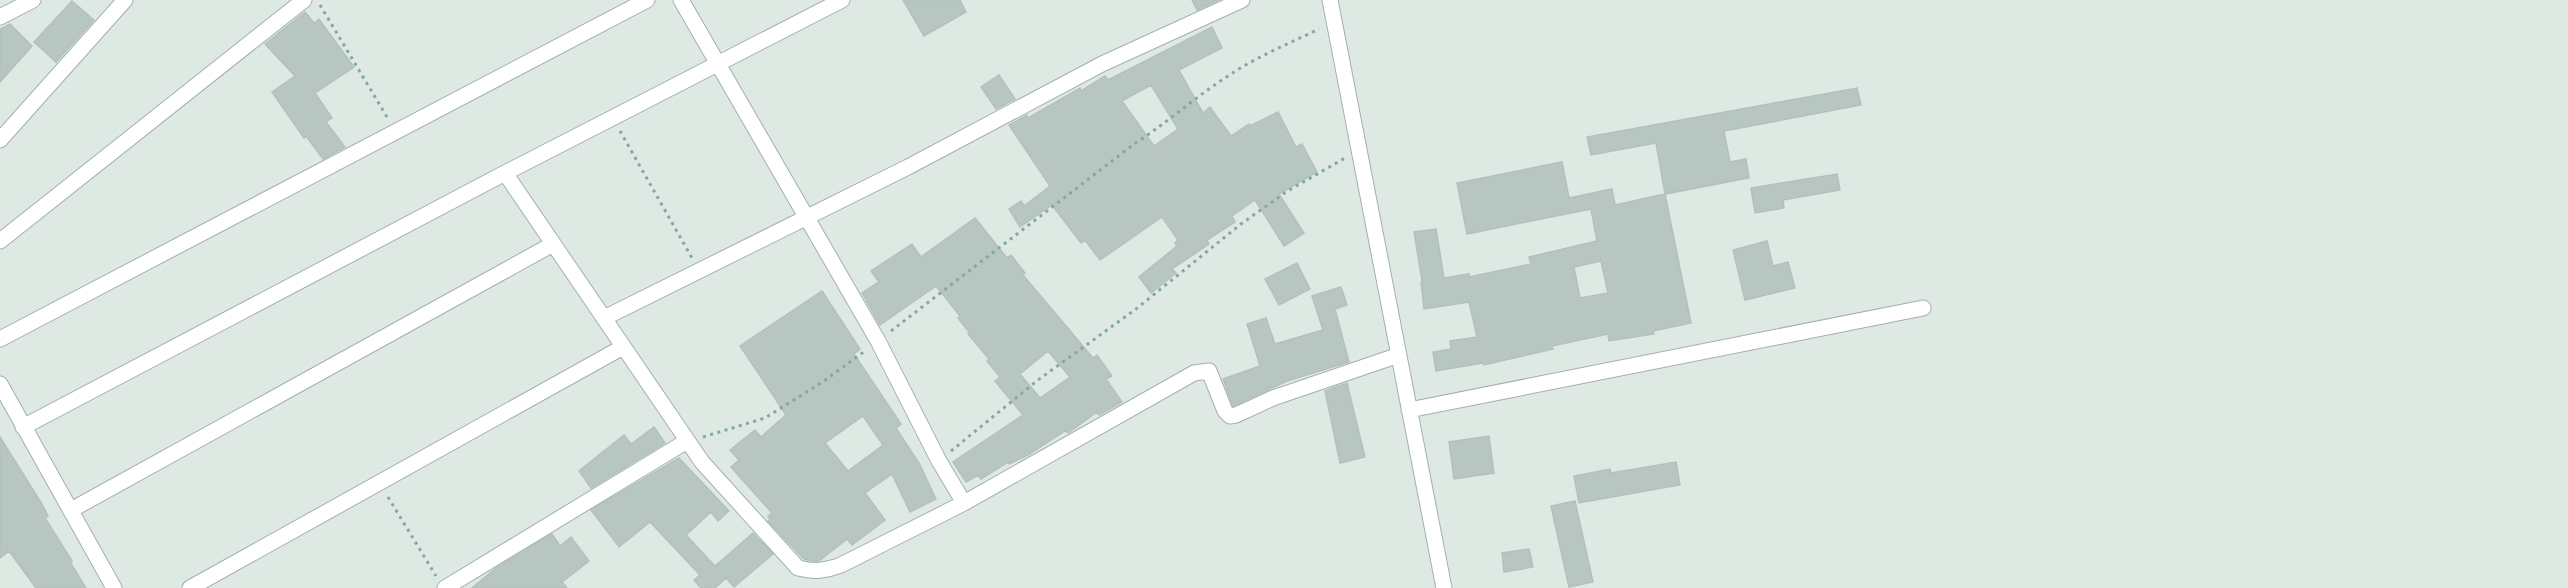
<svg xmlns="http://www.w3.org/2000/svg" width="2568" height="588" viewBox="0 0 2568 588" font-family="Cabin,sans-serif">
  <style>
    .building { fill: #b7c6c0; stroke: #b2c2bb; stroke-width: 1.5; fill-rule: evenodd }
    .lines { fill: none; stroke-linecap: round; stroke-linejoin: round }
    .minor-casing { stroke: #a2b0ab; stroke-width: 17 }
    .path { stroke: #81aa9d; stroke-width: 3; stroke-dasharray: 3 4.5; stroke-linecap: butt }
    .minor { stroke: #fff; stroke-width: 15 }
  </style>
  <rect width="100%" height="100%" fill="#dfe9e4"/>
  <path class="building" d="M903,0H960L966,12L924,36Z
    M1192,0H1219L1197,10Z
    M72,1L94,20L56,62L34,42Z
    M305,12L314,23L319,19L354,67L315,93L332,118L326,122L345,147L323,159L306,136L304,138L272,92L295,76L265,44Z
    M10,24L32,46L0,82V29Z
    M1212,27L1222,48L1179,70L1203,113L1210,107L1231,136L1249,124L1250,126L1278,112L1296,147L1302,144L1317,172L1279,194L1304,233L1284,246L1255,200L1232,216L1235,222L1207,240L1209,244L1172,269L1176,273L1151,293L1139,277L1177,246L1175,243L1178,240L1162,217L1100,260L1085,240L1081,243L1052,205L1020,227L1009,209L1021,201L1024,206L1050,186L1009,125L1027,115L1028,118L1080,88L1081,91L1105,76L1108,80ZM1151,85L1178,129L1154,146L1122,101Z
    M999,75L1015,99L996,109L981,87Z
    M1857,88L1861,105L1724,131L1730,162L1746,159L1749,178L1665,194L1656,143L1591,155L1587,137Z
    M1562,162L1569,198L1612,189L1615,205L1665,194L1691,323L1653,331L1654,334L1609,341L1608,334L1552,346L1553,349L1484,365L1483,363L1436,371L1433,352L1451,349L1450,341L1477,337L1469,302L1424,309L1421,282L1422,281L1414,232L1436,229L1444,278L1469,274V277L1531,264L1529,257L1597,241L1591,209L1467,234L1457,183ZM1601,261L1608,293L1580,298L1574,267Z
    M1837,174L1840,190L1783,200L1784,208L1755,213L1751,188Z
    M975,218L1007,258L1011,255L1025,273L1023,275L1093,358L1097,355L1112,376L1106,379L1122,402L1099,415L1097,412L1068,433L1066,430L1028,455L1009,464L1008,462L981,479L978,475L966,482L953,462L1023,415L995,381L1000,377L987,361L989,359L968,334L969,332L958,318L960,316L936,286L880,325L862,293L879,282L871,271L912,244L921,257ZM1048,351L1070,377L1040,398L1020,374Z
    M1767,241L1773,266L1788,262L1795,288L1745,300L1733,250Z
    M1297,263L1310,289L1279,305L1265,279Z
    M1341,287L1347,305L1335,309L1349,362L1287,381L1233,406L1223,379L1260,366L1247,324L1266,318L1275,344L1323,330L1312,296Z
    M822,291L860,349L854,354L901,424L896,428L919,463L936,499L910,512L892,474L865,493L885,520L852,545L847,539L819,561H815L804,559L768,521L770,519L768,516L772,513L731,467L739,460L730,450L755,430L761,437L786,415L740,346ZM863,416L883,445L848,471L825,443Z
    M1347,383L1365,457L1340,463L1325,391Z
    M654,427L665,443L591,488L579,471L624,435L631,444Z
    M1489,436L1494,473L1454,479L1449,442Z
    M0,437L42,504L48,516L45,518L72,561L70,562L86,588H36L9,551L0,558Z
    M679,458L729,511L718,521L711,512L686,535L715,566L753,533L773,554L734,587L726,578L715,588H701L694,580L700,575L650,522L619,547L591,510Z
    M1676,462L1680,485L1579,503L1574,476L1610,469L1611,473Z
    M1575,501L1593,582L1569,587L1551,506Z
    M552,534L560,546L571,537L589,561L562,582L567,588H472L496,568Z
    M1529,549L1533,567L1504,572L1502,553Z"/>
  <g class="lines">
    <g class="minor-casing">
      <path id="minor" d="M681,0L878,341L939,461L964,503
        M1330,0L1444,588
        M0,17L33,0
        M0,140L125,0
        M505,173L702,462L798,568C815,572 824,571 841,565L964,503L1194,373L1209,371L1225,411L1230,416L1236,415L1273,398L1399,355
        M0,241L304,0
        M604,318L908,167L1102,64L1242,0
        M0,339L647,0
        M0,384L114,588
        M1409,410L1923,308
        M23,427L505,173L842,0
        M71,510L553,244
        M190,588L623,347
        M445,588L687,441"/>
    </g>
    <path class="path" d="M320,5L387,117
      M620,131L692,258
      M891,331L1134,144C1167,123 1195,97 1228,76C1256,57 1288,44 1319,29
      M703,437L765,418L824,381L865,351
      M951,451L1038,380L1136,309L1241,224L1286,192L1345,158
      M388,497L436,576"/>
    <use href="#minor" class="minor"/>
  </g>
</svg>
